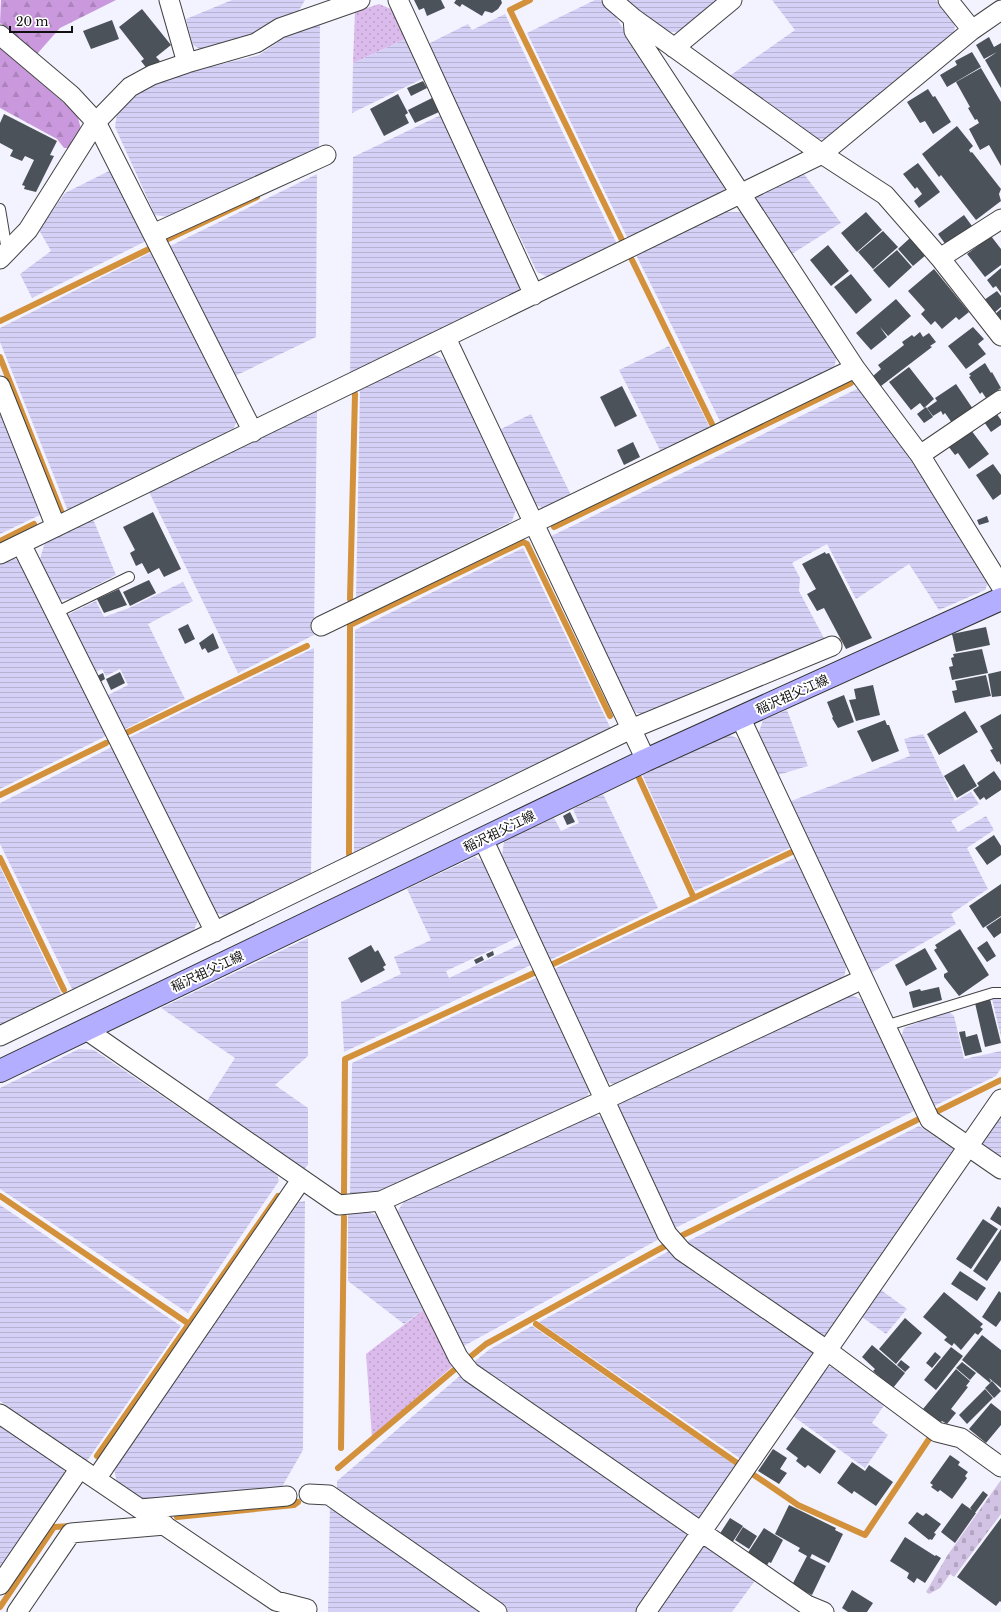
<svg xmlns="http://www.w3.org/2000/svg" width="1001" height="1612" viewBox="0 0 1001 1612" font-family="'Libre Baskerville','Noto Sans JP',serif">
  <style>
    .farmland { fill: url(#farmland-rules) }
    .grass { fill: url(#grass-dots) }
    .forest { fill: url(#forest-firs) }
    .cemetery { fill: url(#cemetery-stones) }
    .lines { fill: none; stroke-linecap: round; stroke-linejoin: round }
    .stream { stroke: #d2913a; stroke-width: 6 }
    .building { fill: #4c5259 }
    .service-casing { stroke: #434343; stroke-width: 12 }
    .minor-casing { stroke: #434343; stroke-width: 21 }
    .secondary-casing { stroke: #323232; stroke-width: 24 }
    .service { stroke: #fff; stroke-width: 10 }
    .minor { stroke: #fff; stroke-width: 19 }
    .secondary { stroke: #b3aeff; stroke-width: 22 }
    .labels { text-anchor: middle; stroke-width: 4; stroke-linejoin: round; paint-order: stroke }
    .street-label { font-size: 13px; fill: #101010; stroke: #fff }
  </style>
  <defs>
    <pattern id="farmland-rules" width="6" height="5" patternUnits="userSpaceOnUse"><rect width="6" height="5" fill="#d5d1f6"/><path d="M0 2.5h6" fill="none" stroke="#b6b2d2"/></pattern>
    <pattern id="grass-dots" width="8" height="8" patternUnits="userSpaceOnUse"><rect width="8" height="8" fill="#dbbaec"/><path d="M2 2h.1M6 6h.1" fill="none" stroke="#bb9fc9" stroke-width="1.8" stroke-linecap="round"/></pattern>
    <pattern id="forest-firs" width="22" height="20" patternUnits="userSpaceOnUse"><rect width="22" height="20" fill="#ca99dd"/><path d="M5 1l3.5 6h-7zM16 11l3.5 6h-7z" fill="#ac83bd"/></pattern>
    <pattern id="cemetery-stones" width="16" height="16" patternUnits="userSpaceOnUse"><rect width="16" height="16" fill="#d2c2e3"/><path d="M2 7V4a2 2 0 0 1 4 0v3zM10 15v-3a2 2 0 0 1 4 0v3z" fill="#b3a6c2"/></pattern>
  </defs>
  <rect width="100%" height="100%" fill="#f3f3ff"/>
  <path class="farmland" d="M232,0H305L298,12L272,22L253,36L205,52L193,45L186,19Z
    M595,0H600L611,10L726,185L721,199L629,241L527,33Z
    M624,0H718L679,32H667Z
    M772,0H936L955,24L954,37L830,139H814L728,77L795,30Z
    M505,14L618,246L552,279L537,272L426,45L468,24L472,30Z
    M320,23L319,148L168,217L155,215L115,127L117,113L136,92L173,76L259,55L287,36Z
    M405,39L424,78L352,113L353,63Z
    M441,115L521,280L518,294L350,375L353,157Z
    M113,169L148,240L32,298L20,274L51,251L39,230L65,193Z
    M317,174L316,337L235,376L170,246Z
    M804,174L841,223L787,257L755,208L758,193Z
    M724,212H741L837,353L834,370L721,423L636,255Z
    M154,251L237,421L231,434L68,511L0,342V328Z
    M669,346L710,428L661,452L619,370Z
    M433,354L445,360L516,509L512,521L356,598L360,389Z
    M861,387L959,531L990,579L985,590L939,610L909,564L856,599L827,544L792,563L800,578L799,591L825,640L644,715L635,712L547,538Z
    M317,411L314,635L238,673L149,492Z
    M0,413L42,514L0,534Z
    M531,414L571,495L544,509L529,501L497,431Z
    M93,519L116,575L70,599L60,600L40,559L45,542Z
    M523,548L612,731L354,854L355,630Z
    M11,557L22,562L106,736L0,789V563Z
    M183,582L193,601L148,624L185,699L123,730L106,696L128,685L120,669L106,676L102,669L95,672L67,615L96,601L104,617L129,608Z
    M314,648L311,874L225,916L212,911L128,738Z
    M787,710L808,766L778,775L759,732L763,720Z
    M923,734L955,801L971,792L979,804L951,821L958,832L986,816L994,830L967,848L988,889L951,914L956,924L871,973L791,801L910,756L904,739Z
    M730,735L745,742L794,846L695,891L642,774Z
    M112,747L198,921L192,934L73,991L0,844V803Z
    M603,794L658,908L550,960L502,856L504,841L554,818L561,831L579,823L573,809Z
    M799,856L847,964L843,982L614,1085L602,1078L554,969Z
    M475,857L487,864L521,936L446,971L449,978L521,944L531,965L344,1052L341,1002L401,974L394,957L431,940L407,889Z
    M0,867L62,996L0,1027Z
    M308,938V1056L275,1085L308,1108V1165L302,1171L205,1104L235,1058L161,1008Z
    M538,977L590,1089L586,1100L373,1196L350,1195L352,1063Z
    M849,994L865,1001L916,1110L673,1229L617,1112L621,1098Z
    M1001,998V1037L992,999Z
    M948,1011L954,1016L964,1059L1001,1051V1068L996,1076L932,1107L901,1037L904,1028Z
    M79,1049L94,1050L277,1174L279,1181L188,1313L0,1189V1088Z
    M1001,1109V1161L981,1147L979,1141Z
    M591,1113L604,1119L661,1238L462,1347L396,1213L408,1196Z
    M919,1126L958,1152L832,1337L823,1338L684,1243Z
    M305,1201L303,1450L279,1492L141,1499L117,1483L114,1469L299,1202Z
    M0,1205L181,1326L87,1461L0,1401Z
    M364,1210L380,1217L426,1308L404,1324L348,1281V1213Z
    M669,1251L814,1350L815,1356L744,1461L539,1322Z
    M877,1287L907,1309L886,1334L859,1315Z
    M532,1326L739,1468L704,1520L695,1521L471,1364L490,1349Z
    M832,1367L885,1404L872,1423L888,1435L865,1468L790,1414L824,1368Z
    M462,1374L689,1530L690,1539L639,1612H505L337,1494V1481Z
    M0,1421L63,1464L66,1482L0,1579Z
    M330,1503L487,1612H328Z
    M708,1544L757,1578L732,1612H652L699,1546Z"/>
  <path class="grass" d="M379,4L391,9L405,39L353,63L355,12Z
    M426,1308L455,1364L372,1437L366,1354Z"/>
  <path class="forest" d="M1,0H116L60,28L37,54L0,23Z
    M0,48L77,114L81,129L70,148H64L57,139L0,108Z"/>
  <path class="cemetery" d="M1001,1480V1514L954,1577L950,1574L940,1588L929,1594L926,1592L947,1556Z"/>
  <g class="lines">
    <path class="stream" d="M530,0L510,10L623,242
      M168,239L257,197
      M632,260L712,424
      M0,321L151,248
      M0,357L61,511
      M554,527L851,383
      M0,541L34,524
      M350,599L355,394
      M124,734L307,646
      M639,778L694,898
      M0,795L106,743
      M349,854L350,625L523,542L527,544L610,716
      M0,858L64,990
      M553,964L794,851
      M938,1111L1001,1080
      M344,1193L345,1059L536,972
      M0,1196L189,1324
      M679,1237L917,1120
      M536,1324L737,1463
      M470,1357L486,1344L665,1246
      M341,1448L344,1217
      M97,1456L278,1196
      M338,1468L454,1370
      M751,1473L798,1505L865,1535L929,1439
      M177,1517L294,1505L298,1502
      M0,1607L54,1527L72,1526"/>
  </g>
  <path class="building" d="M414,0H441L445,8L427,16L424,8L419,10Z
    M456,0H501L502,3L498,9L492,13L485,11L482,16L462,4L460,7L454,3Z
    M142,9L171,45L156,57L160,61L148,70L141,61L144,59L119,27Z
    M112,20L119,39L91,49L83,31Z
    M989,37L994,47L1001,43V88L985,60L997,52L984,59L976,45Z
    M972,52L981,67L947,87L940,75L957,65L955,61Z
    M981,68L1001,102V166L989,145L980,150L969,129L979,123L977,119L975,120L968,108L970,107L956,82Z
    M423,81L427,88L411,96L407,88Z
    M928,89L933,97L935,96L951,122L933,134L925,121L920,123L907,102Z
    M398,94L408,113L405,115L409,123L384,136L370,109Z
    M432,98L439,112L415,123L408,110Z
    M4,114L57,141L50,155L54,156L36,192L24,189L25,186L22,185L34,160L25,156L22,161L10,156L13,150L0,143V123Z
    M957,126L973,146L969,150L971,153L957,163L972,152L1001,189L999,194L1001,201L976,220L941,175L939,177L922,154Z
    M918,163L940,192L919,208L914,201L922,194L917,187L915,189L903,174Z
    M866,212L882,230L857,252L841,233Z
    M964,215L972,226L946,245L938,234Z
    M883,231L898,247L873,269L858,252Z
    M991,236L1001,249V265L985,277L967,254Z
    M910,238L926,255L913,266L898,249Z
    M828,245L849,271L831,286L810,260Z
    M897,250L912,267L889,288L873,270Z
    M1001,268V293L996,286L993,288L987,280Z
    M934,269L969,312L959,320L956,317L942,329L935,321L931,325L921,314L925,310L908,291Z
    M851,274L872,300L856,314L834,287Z
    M997,291L1001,296V307L994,313L984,300Z
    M896,299L911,316L888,336L880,327L887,337L871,350L856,333Z
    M1001,309V322L995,314Z
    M973,327L984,339L978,344L986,354L966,369L948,346Z
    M920,332L923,337L929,333L936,342L930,346L932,347L881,386L873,376L881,369L878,365L904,345L902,342L912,335L914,337Z
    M985,363L991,373L992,372L1001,388L986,398L982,392L980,394L969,377L971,376L969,374Z
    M909,367L934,399L924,408L920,403L911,410L889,382Z
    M956,384L973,409L952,423L945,413L943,415L941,411L933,416L927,408L937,401L935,398Z
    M622,386L637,416L615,427L600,397Z
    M926,407L933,417L924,423L917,414Z
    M994,410L1001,420V425L991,432L982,419Z
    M971,430L989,454L969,469L958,453L955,455L948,446Z
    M633,442L640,457L624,465L617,450Z
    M993,464L1001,475V494L993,500L976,475Z
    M153,512L181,569L164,577L159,568L148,574L142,563L136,566L130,553L135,550L123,527Z
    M987,516L989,522L979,525L977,520Z
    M825,552L826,554L829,553L872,638L846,649L824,608L817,611L807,594L816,589L802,564Z
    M149,580L156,593L130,606L123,592Z
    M119,589L127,605L104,613L97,599Z
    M188,624L195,639L185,644L178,629Z
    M986,627L990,645L956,652L952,634Z
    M213,633L219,648L208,653L205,648L202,650L199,643Z
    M982,649L988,673L952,680L949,667L953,666L951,658L954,657L953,654Z
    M1001,671V696L992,697L988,674Z
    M120,672L125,683L111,690L106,679Z
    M103,673L105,679L100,682L97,676Z
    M986,675L991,696L955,703L952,691L957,690L955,681Z
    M873,685L880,715L856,721L849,700L856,699L854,689Z
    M844,695L854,722L838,728L832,718L833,717L827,702Z
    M965,711L978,732L939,755L927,734Z
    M1001,714V765L999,761L997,762L990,750L993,749L980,726Z
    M885,720L887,725H889L899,751L872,762L857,731Z
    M964,764L977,786L957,798L944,776Z
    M994,771L1001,781V790L986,800L984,797L980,800L973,790L979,786L977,783Z
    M570,812L575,822L567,825L563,816Z
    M994,835L1001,846V855L987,865L975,848Z
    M1001,884V916L983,928L969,906Z
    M1001,917V933L994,938L986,927Z
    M960,929L989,975L959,996L944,977V974L948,972L934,950L937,948L935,945Z
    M987,941L996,956L987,962L977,948Z
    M371,945L375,952L378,950L386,965L383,967L385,970L361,983L348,958Z
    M925,948L937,969L906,986L895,965Z
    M493,951L494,955L488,958L486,954Z
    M482,956L484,960L476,964L474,960Z
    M939,987L942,1000L913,1008L909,992L920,989L921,991Z
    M990,999L1001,1043L985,1047L975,1003Z
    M965,1031L966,1037L977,1034L982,1052L965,1056L959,1032Z
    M998,1206L1001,1208V1226L990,1219Z
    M983,1219L998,1229L971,1269L956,1259Z
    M1001,1229V1260L987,1281L973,1271Z
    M960,1271L986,1288L977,1301L951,1284Z
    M999,1291L1001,1293V1320L996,1327L982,1317Z
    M944,1292L983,1324L980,1327L983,1329L978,1335L975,1333L961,1350L954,1343L952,1346L944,1340L947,1337L923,1317Z
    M905,1318L922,1333L896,1364L879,1349Z
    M982,1335L1001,1350V1388L989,1378L991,1381L990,1383L962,1360Z
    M872,1345L905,1373L893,1388L873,1371L875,1369L862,1357Z
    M951,1347L963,1356L936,1390L924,1380Z
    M935,1352L941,1357L932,1368L926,1363Z
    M901,1360L910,1367L905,1372L897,1365Z
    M962,1362L976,1373L970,1380L956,1368Z
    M956,1369L970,1381L966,1386L968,1387L951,1409L956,1413L947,1424L942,1421L940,1423L923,1409Z
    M992,1381L1001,1391L994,1398L985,1388Z
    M985,1389L993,1398L967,1424L959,1415Z
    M991,1403L1001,1411V1425L986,1443L969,1429Z
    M802,1427L836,1451L820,1474L808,1465L805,1468L796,1461L798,1458L786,1449Z
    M773,1449L787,1458L780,1469L787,1473L779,1484L758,1471Z
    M950,1455L960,1462L958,1465L968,1472L965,1476L967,1478L952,1499L940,1490L938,1492L931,1487L933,1485L930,1483Z
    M852,1462L865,1471L869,1465L893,1482L876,1506L854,1491L852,1494L837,1483Z
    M983,1491L988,1495L975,1513L970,1508Z
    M962,1503L976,1513L955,1543L941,1532Z
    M789,1505L836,1528L835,1530L843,1534L829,1563L812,1554L810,1558L826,1566L812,1595L792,1585L807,1556L798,1551L800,1548L775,1534Z
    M917,1512L923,1516L926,1513L941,1524L934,1533L936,1534L932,1540L930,1539L929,1540L908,1523Z
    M730,1518L743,1526L732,1543L719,1535Z
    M1001,1518V1602L1000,1601L996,1606L957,1577Z
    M743,1527L757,1536L749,1549L735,1540Z
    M764,1528L783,1540L771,1563L769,1562L766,1567L747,1554Z
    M905,1537L935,1556L936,1555L941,1558L925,1583L917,1578L914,1583L907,1578L909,1573L890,1561Z
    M852,1590L873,1603L867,1612H848L842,1608Z"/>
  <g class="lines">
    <g class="service-casing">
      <path id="service" d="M0,209L7,251
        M55,613L129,577
        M885,1026L993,993H1001"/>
    </g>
    <g class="minor-casing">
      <path id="minor" d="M169,0L187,63
        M398,0L534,295
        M612,0L633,18L822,154L885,195L940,258L1001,336
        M948,0L972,30
        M633,18L634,31L855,368L920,455L1001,586
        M0,35L71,95L96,122L130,87L152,75L187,63L256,43L280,28L360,0
        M674,48L732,0
        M153,234L326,155
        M940,258L1001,219
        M0,259L28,230L96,122L253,432
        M446,338L646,760
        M0,386L56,527
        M920,455L1001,400
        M21,544L215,932
        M0,554L822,154L972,30L1001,10
        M321,626L855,368
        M740,717L930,1120L1001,1169
        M483,839L667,1234L682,1251L828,1351L937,1432L961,1438L1001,1467
        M85,1029L339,1205L381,1201L604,1100L863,979
        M0,1036L631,729L832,646
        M381,1201L458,1357L470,1372L807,1605L824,1612
        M0,1414L276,1601L307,1609
        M96,1479L301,1180
        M309,1494L329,1495L497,1612
        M140,1509L287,1496
        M0,1585L80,1468
        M17,1612L71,1533L165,1525
        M646,1612L1001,1099"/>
    </g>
    <g class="secondary-casing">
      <path id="secondary" d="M0,1071L646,760L1001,599"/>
    </g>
    <use href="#service" class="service"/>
    <use href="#minor" class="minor"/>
    <use href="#secondary" class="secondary"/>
  </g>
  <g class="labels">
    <g class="street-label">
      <text transform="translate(792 694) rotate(-24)" y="5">稲沢祖父江線</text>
      <text transform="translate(499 831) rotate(-26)" y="5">稲沢祖父江線</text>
      <text transform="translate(207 971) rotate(-25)" y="5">稲沢祖父江線</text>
    </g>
  </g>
  <path d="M10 26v6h62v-6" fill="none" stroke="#101010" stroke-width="2"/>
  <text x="16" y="26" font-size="12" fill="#101010" stroke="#ffffff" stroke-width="3" paint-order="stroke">20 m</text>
</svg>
